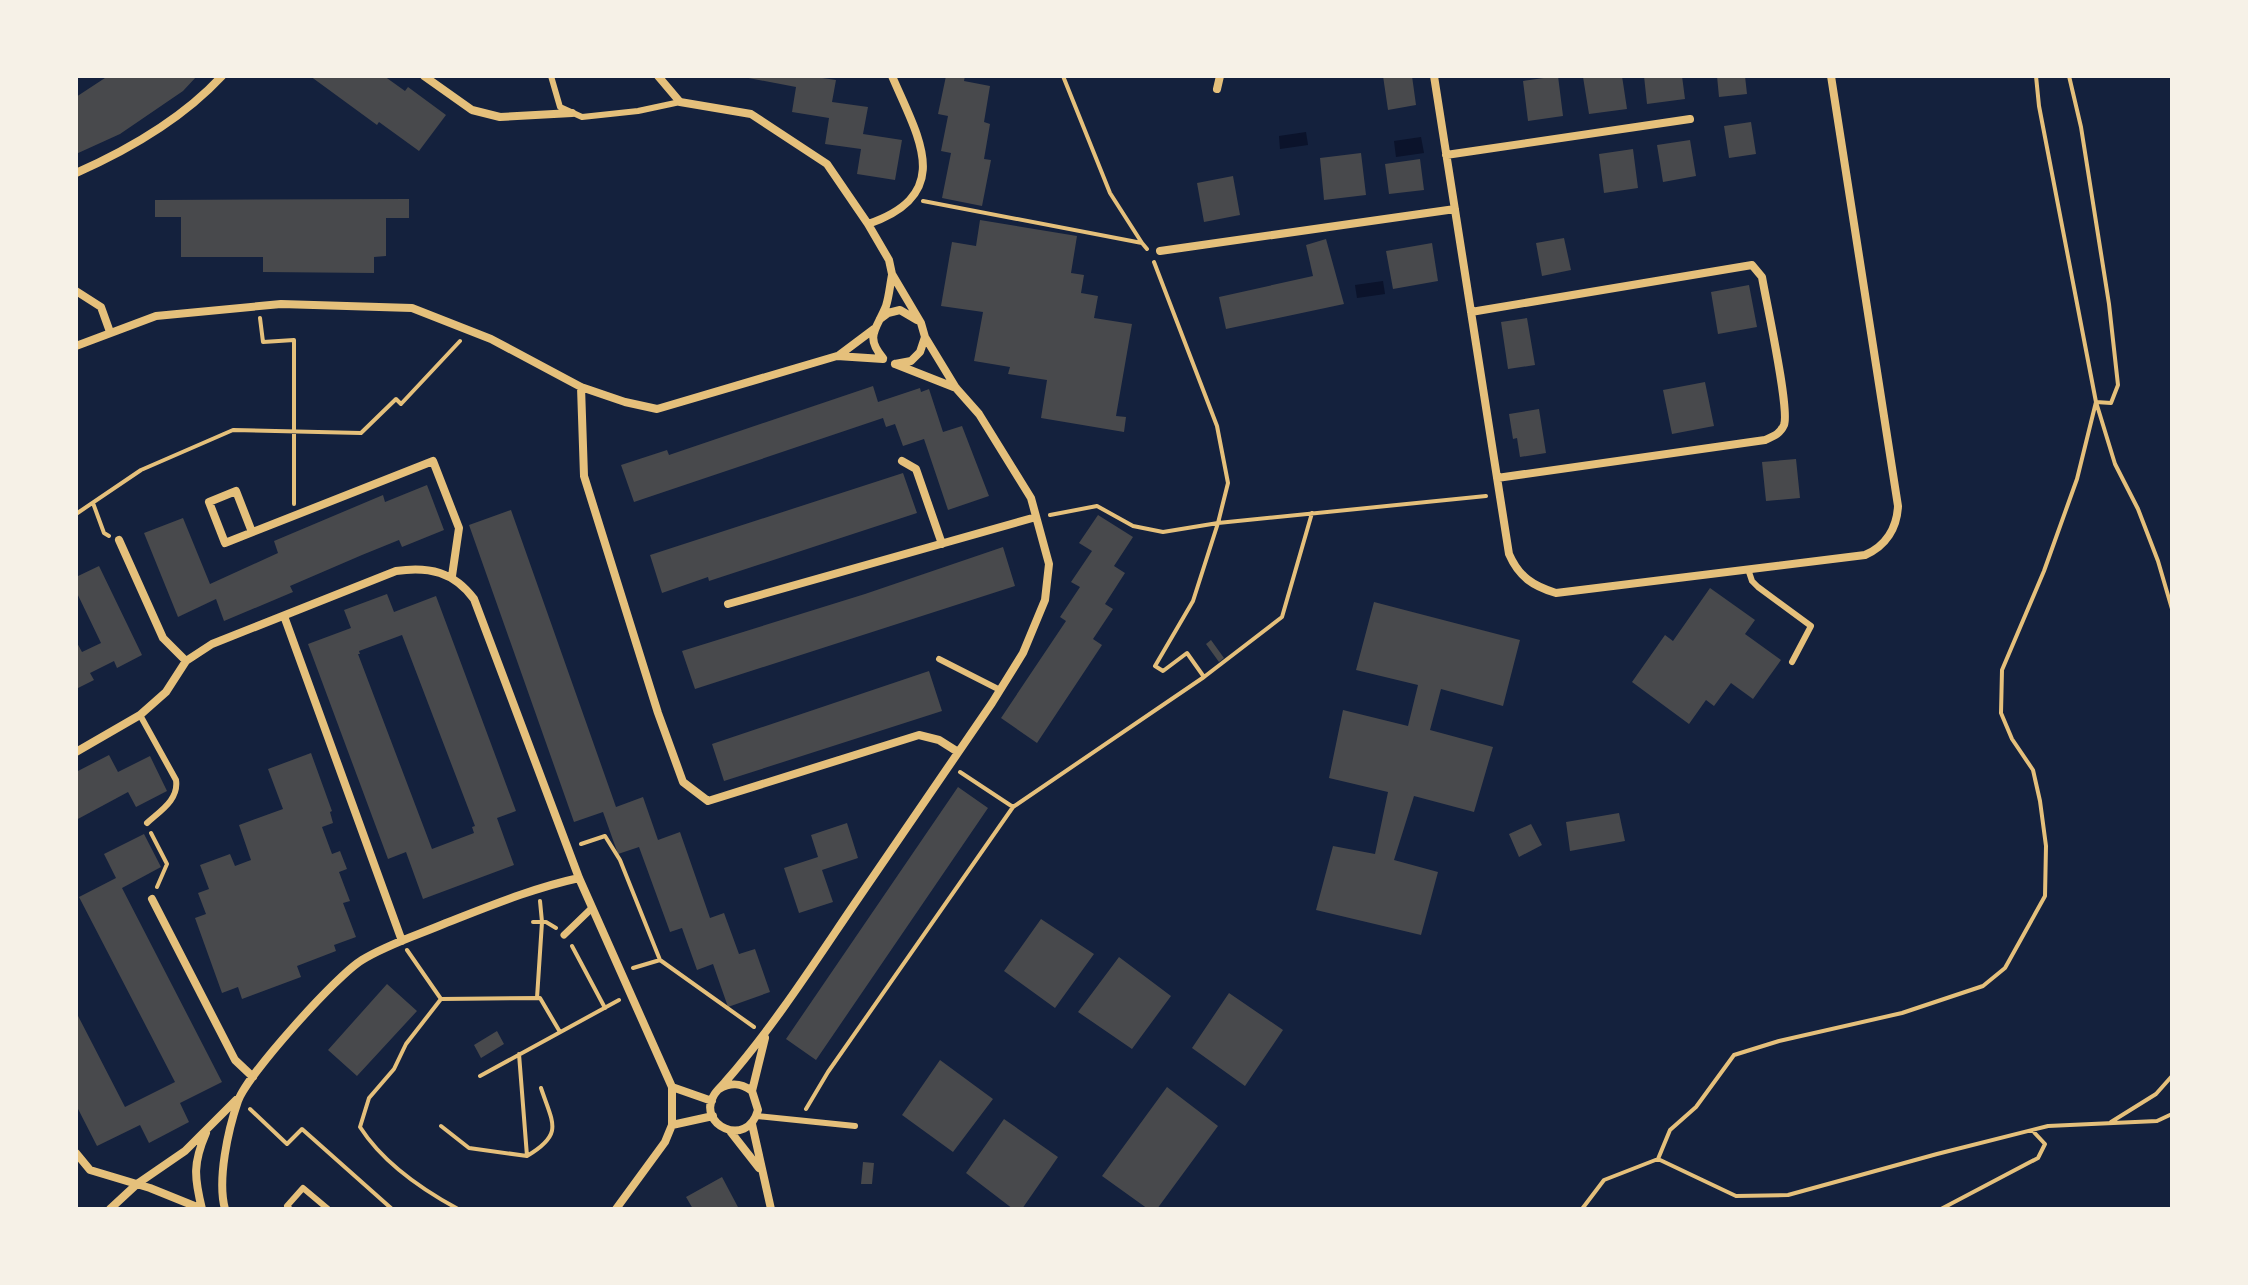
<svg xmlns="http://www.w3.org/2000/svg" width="2248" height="1285" viewBox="0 0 2248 1285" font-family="Commissioner,sans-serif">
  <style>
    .water { fill: #0b132b }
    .building { fill: #48494c; fill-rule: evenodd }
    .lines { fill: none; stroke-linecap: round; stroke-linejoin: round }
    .path { stroke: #e5c07b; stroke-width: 4 }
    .service { stroke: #e5c07b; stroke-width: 6 }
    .pedestrian { stroke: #e5c07b; stroke-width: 7 }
    .minor { stroke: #e5c07b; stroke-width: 8 }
  </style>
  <rect width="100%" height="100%" fill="#14213d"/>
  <path class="water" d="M1306,132L1308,145L1280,149L1279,136Z
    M1421,137L1424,153L1396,157L1394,141Z
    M1383,281L1385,294L1357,298L1355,285Z"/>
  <path class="building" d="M108,76H197L183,91L120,134L76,154V97Z
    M310,76H384L405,91L408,87L446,115L419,151L379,122L377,125Z
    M738,76H809L836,80L832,102L868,107L863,134L902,140L895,180L857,174L861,149L825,144L829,118L792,112L796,87Z
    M946,76H965L964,81L990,86L984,122L990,124L984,159L991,160L982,206L942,198L951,153L941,151L948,116L938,114Z
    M1383,76H1412L1416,105L1388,110Z
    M1558,76L1563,116L1528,121L1523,81Z
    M1593,76H1622L1627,109L1589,114L1583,77Z
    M1644,76H1682L1685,99L1647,104Z
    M1717,76H1745L1747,94L1719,97Z
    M1751,122L1756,154L1729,158L1724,126Z
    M1690,140L1696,176L1663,182L1657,145Z
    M1633,149L1638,188L1604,193L1599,154Z
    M1361,153L1366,195L1324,200L1320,158Z
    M1420,159L1424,190L1389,194L1385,164Z
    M1233,176L1240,215L1204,222L1197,183Z
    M409,199V218H386V256L374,257V273L263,272V257H181V217H155V200Z
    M980,220L1077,236L1071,273L1084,275L1081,293L1098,296L1094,318L1132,324L1116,416L1126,417L1124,432L1041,418L1047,380L1008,374L1010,367L974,361L983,312L941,306L952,242L976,246Z
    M1564,238L1571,270L1542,276L1536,243Z
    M1326,239L1344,304L1226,329L1219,297L1313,276L1306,245Z
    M1432,243L1438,281L1393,289L1386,251Z
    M1749,285L1757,327L1718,334L1711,292Z
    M1527,318L1535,365L1508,369L1501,322Z
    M1705,382L1714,426L1672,434L1663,390Z
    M873,386L878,402L920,388L921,392L929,389L943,432L962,426L989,496L948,510L924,439L903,446L895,424L886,427L883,418L634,502L621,465L667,450L669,455Z
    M1539,409L1546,453L1520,457L1517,438L1513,439L1509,414Z
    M1796,459L1800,498L1766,501L1762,462Z
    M903,473L917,513L709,581L708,577L662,593L650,555Z
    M427,485L444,530L402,547L399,540L362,555L290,586L293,592L224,621L216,599L178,617L144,533L183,518L210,584L278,553L274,541L383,495L385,502Z
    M511,510L616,807L643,797L658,840L680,832L710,918L724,913L739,954L755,949L770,992L728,1007L713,964L697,970L682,928L670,932L639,847L618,854L603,812L574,822L469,525Z
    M1098,515L1133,537L1114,566L1125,573L1105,604L1113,609L1093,639L1102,645L1037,743L1001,718L1066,621L1060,617L1080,587L1071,582L1092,551L1079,543Z
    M1003,547L1015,586L695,689L682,651L865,594Z
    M99,566L142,655L117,668L114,661L90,673L94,680L76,689V641L82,652L101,643L76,591V577Z
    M1710,588L1755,620L1745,634L1781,660L1753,699L1731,683L1714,706L1706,700L1689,724L1632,682L1665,635L1673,641Z
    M387,594L394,612L436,596L516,811L497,818L514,865L423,899L406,852L388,859L308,644L351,628L344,610ZM402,635L475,826L472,827L474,833L432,849L358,654H360L359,651Z
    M1374,602L1520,640L1503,706L1441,689L1430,730L1493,747L1474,812L1414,796L1394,860L1438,872L1421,935L1316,910L1333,846L1375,854L1388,792L1329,778L1343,710L1408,726L1418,685L1356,670Z
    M1211,640L1224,658L1219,662L1206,644Z
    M929,671L942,711L724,781L712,744Z
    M311,753L332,811L330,812L333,823L322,827L332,854L340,851L347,869L339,872L350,901L343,903L356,937L334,945L336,951L297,966L301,977L242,999L238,987L222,993L195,918L206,914L198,893L209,889L200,865L230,854L235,866L251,860L239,825L283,809L268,769Z
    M109,755L118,772L150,756L167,791L136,807L128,792L76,820V772Z
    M958,787L988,808L816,1060L786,1039Z
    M1619,813L1625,841L1570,851L1566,822Z
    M847,823L858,858L822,870L833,902L799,913L784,868L818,857L811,835Z
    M1531,824L1542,845L1519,857L1509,834Z
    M144,834L161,867L122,888L222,1082L180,1103L189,1122L149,1143L140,1125L97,1146L76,1105V1012L125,1107L175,1082L79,897L116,878L104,854Z
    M1041,919L1094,954L1055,1008L1004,971Z
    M1119,957L1171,996L1132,1049L1078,1012Z
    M387,984L417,1011L357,1076L328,1050Z
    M1229,993L1283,1030L1245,1086L1192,1048Z
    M497,1031L504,1044L481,1058L474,1045Z
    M940,1060L993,1099L953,1152L902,1115Z
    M1167,1087L1218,1126L1157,1209H1148L1102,1176Z
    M1004,1119L1058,1157L1022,1209H1013L966,1173Z
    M863,1162L874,1163L872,1184H861Z
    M722,1177L739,1209H693L686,1197Z"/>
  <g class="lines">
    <path class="path" d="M1063,76L1110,193L1142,243
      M2069,76L2081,127L2109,304L2118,385L2111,403L2096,402L2115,464L2138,509L2158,561L2172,609
      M923,201L1142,243L1147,249
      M1154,262L1217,426L1228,483L1218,523L1486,496
      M260,318L263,342L294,340V504
      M93,503L104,533L109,536
      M76,514L141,470L233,430L361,433L396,399L401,404L460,341
      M1050,515L1097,506L1133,526L1163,532L1218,523L1193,601L1155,666L1163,671L1187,653L1204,677
      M960,772L1013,807L1204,677L1282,617L1312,513
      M151,833L167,864L157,887
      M581,844L605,836L620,860L660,960
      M533,922H546L556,928
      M572,946L605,1008
      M407,950L441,999L540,998L560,1032
      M633,968L660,960L754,1027
      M537,998L542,922L540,901
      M441,999L406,1044L394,1069L369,1098L360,1127C383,1163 421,1189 458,1209
      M480,1076L619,1000
      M250,1109L287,1144L302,1129L392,1209
      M806,1109L828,1072L1013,807
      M2111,1122L2156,1094L2172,1076
      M441,1126L469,1148L527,1156L519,1054
      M527,1156C564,1134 553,1124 541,1088
      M1658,1159L1670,1130L1696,1107L1734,1055L1779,1041L1902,1013L1983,986L2005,968L2045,896L2046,846L2040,801L2033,770L2012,739L2001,713L2002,670L2044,571L2077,479L2096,402L2039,106L2036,76
      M1582,1209L1604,1180L1658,1159L1736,1196L1788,1195L1937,1154L2048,1126L2157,1121L2172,1114
      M1941,1209L2038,1158L2045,1144L2032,1130"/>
    <path class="service" d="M551,76L560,107L582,117L638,111L680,102
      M1748,569L1752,581L1758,587L1811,626L1792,662
      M939,659L1000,690
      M140,715L176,780C179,800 160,811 147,823
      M757,1116L855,1126
      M290,1209L287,1206L303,1188L328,1209"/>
    <path class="pedestrian" d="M564,935L592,908"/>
    <path class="minor" d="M424,76L472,110L500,117L572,113
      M658,76L680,102L751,114L827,164L868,224L889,260L892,274L921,323L925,337L920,352L911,361L895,364
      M1434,76L1509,554C1519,577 1533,586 1556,593L1865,555C1886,546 1897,528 1898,506L1831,76
      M1217,89L1220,76
      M1446,155L1690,119
      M76,173C128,150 183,118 222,76
      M868,224C956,194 918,137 892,76
      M1160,251L1455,209
      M76,291L101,307L110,332
      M1471,312L1752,265L1762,277C1766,301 1790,409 1784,425C1780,434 1774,436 1765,440L1497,478
      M880,319L888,313L900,310L917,320
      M76,346L156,316L281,304L412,308L491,339L581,387L625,402L657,409L837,356L883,359
      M838,356L874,329
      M883,358C864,336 877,329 886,306C889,297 890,285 892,275
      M895,364L956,388
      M581,387L584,476L658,713L683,782L708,801L919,735L939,740L958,752
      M902,461L916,469L942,544
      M252,532L236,491L209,502L225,543L433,461L459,528L452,576
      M119,540L163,638L186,661
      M728,604L1036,517
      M284,616L402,941
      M76,752L140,715L166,692L186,661L212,644L396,571C429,566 454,572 474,599L579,878L672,1087V1125L665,1142L616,1209
      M152,899L235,1060L253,1077
      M672,1087L712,1101
      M719,1089C731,1082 741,1083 752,1091L758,1110C747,1150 696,1124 714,1095C717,1090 723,1085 726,1081C773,1027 811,968 851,909C898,840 945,772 992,703L1023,653L1045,600L1049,564L1031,498L979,414L956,388L925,337
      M752,1091L765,1038
      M752,1124L771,1209
      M672,1125L713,1116
      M730,1131L759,1168
      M76,1153L90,1170L150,1188L202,1209
      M110,1209L137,1184L185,1151L236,1100
      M202,1209C194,1177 193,1163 206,1133
      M225,1209C217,1180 228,1130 238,1101C247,1075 337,975 362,960C388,944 418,935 446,923C490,906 533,888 579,878"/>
  </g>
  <rect width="2248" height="1285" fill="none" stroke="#f6f1e7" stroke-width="156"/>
</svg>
